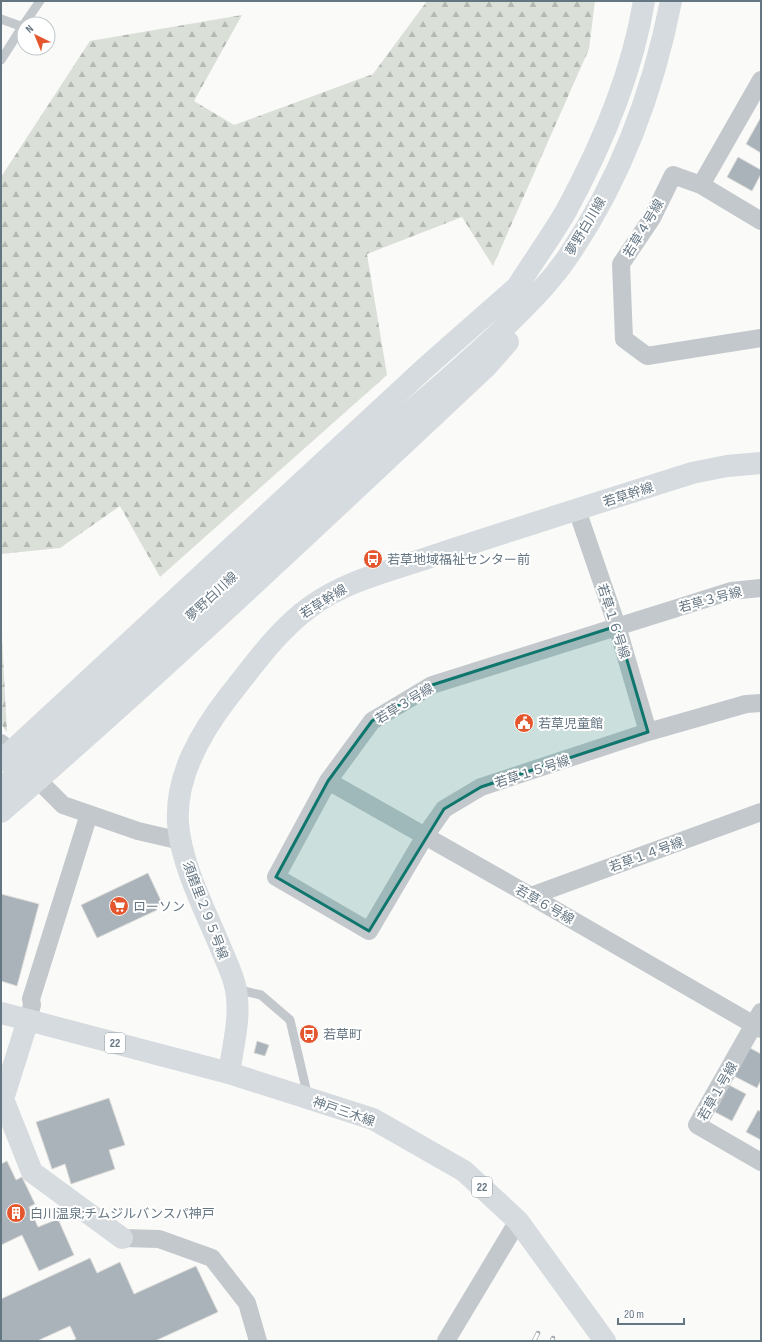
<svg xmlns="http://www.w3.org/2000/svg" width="762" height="1342" viewBox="0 0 762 1342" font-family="'Sofia Sans Condensed','Noto Sans JP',sans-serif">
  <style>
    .forest { fill: url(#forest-firs) }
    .building { fill: #aab3b9; stroke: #dcdcda }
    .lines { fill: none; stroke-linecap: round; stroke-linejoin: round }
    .lane { stroke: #c3c8cc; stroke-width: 9 }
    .street { stroke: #c3c8cc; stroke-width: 18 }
    .secondary { stroke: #d6dbdf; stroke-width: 22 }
    .primary { stroke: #d6dbdf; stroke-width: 22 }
    .rail-casing { stroke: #a2aab0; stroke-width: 4.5 }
    .rail { stroke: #fff; stroke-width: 3; stroke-dasharray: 9; stroke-linecap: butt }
    .marked { fill: #0f766e; fill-opacity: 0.2; stroke: #0f766e; stroke-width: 3; stroke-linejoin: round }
    .labels { text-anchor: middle; stroke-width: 4; stroke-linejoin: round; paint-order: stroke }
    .shield { fill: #fff; stroke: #939fa8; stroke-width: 1 }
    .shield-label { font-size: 12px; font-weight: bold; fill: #657683 }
    .street-label { font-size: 13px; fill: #657683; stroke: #fff }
    .poi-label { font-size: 13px; fill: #657683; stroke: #fff; text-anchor: start }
  </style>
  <defs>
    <pattern id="forest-firs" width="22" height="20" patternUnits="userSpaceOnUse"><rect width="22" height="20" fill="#dadfd7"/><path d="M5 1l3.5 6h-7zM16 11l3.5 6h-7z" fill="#b4b9b4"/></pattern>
  </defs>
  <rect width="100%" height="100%" fill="#fafaf8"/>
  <path class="forest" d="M427,1H595L589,49L493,266L462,217L367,254L387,375L160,577L120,506L60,548L1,554V177L90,41L242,15L194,101L234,125L373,74Z
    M1,619L7,732L1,724Z"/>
  <path class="building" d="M761,117V153L746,144Z
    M738,157L761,170V174L752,191L727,177Z
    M148,873L162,903L155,907L157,910L97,938L81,905Z
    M1,894L39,904L17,986L1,981Z
    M257,1041L269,1045L265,1056L254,1053Z
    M750,1048L761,1054V1080L757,1088L734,1076Z
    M729,1085L746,1094L732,1121L715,1112Z
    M109,1098L125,1145L109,1150L115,1169L71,1184L65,1164L52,1169L36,1122Z
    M758,1110L761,1112V1140L746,1132Z
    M7,1161L16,1180L22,1177L35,1204L29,1207L38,1227L58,1219L74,1255L39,1271L22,1235L1,1245V1164Z
    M90,1258L97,1273L120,1262L134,1294L196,1266L218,1312L155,1341H72L76,1339L70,1326L37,1341H1V1299Z"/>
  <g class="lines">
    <path class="lane" d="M1,19L23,27
      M24,24L40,1
      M1,60L24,24
      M236,989L261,995L290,1020L308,1097"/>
    <path class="street" d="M761,80L701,185L673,175L652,218L621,264L624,339L647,356L761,338
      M701,185L761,221
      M577,510L617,626L648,732
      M761,588L731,591L432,685L372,721L328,781L276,877L369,931L425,836L444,809L481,787L648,732L746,704L761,703
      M1,743L63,805L138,831L181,841
      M328,781L531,896L761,1029
      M531,896L761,812
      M761,1012L697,1125L761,1162
      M28,1020L32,1005L31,999L89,814
      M122,1238L159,1239L212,1258L247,1303L258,1341
      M446,1341L518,1221"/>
    <path class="secondary" d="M508,297L517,287C533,262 550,238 565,213C601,147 632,75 644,1
      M1,761L425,368L517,287
      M1,789C130,673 256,554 383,436C426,397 472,360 513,319C533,299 553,279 569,255C621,178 653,92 671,1
      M1,812C167,668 326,517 486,367L508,342
      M28,1020L3,1099L32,1172L122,1238
      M229,1073C233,1046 241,1017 236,990C234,977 227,963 222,951C206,912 181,865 178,823C175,776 201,732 229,696C254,665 277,631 310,607C345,581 389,571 430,557C517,528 604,501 692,473L727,466L761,463"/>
    <path class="primary" d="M1,1013L229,1073L373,1119L464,1171L518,1221L605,1341"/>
    <g class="rail-casing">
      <path id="rail" d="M534,1341L538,1333
        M552,1341L553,1338"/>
    </g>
    <use href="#rail" class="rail"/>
  </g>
  <path class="marked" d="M617,626L648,732L481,787L444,809L369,931L276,877L328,781L372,721L432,685Z"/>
  <defs>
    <g id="bus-disc" transform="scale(1)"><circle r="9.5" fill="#e4572e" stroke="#fff"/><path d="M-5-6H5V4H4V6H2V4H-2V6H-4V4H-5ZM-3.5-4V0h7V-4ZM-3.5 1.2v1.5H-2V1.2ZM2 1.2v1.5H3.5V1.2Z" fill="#fff"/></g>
    <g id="civic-disc" transform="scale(1)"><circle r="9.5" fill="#e4572e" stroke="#fff"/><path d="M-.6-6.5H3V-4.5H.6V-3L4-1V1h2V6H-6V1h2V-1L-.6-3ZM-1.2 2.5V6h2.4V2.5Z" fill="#fff"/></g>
    <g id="supermarket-disc" transform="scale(1)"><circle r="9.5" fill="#e4572e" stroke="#fff"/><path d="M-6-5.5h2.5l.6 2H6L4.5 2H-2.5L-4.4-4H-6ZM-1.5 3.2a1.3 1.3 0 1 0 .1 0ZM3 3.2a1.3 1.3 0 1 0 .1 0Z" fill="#fff"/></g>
    <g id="building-disc" transform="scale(1)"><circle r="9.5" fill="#e4572e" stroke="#fff"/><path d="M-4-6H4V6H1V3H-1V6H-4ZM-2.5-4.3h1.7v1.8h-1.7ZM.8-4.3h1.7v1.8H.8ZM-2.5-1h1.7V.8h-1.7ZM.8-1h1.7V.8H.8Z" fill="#fff"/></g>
  </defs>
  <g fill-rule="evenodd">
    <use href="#bus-disc" x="373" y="559"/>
    <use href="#civic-disc" x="524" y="723"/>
    <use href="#supermarket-disc" x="119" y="906"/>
    <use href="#bus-disc" x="309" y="1034"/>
    <use href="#building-disc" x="16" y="1213"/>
  </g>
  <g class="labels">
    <g class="shield">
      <rect x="105" y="1033" width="20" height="20" rx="3"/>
      <rect x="472" y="1177" width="20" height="20" rx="3"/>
    </g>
    <g class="shield-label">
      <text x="115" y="1047">22</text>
      <text x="482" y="1191">22</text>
    </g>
    <g class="street-label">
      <text transform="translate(585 226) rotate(-59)" y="5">夢野白川線</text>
      <text transform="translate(643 228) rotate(-59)" y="5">若草４号線</text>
      <text transform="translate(628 494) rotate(-18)" y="5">若草幹線</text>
      <text transform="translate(211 596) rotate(-43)" y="5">夢野白川線</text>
      <text transform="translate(710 599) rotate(-15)" y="5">若草３号線</text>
      <text transform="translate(323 601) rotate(-32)" y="5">若草幹線</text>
      <text transform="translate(614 621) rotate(72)" y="5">若草１６号線</text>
      <text transform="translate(404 703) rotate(-31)" y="5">若草３号線</text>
      <text transform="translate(532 771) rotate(-18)" y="5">若草１５号線</text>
      <text transform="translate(646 854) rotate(-20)" y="5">若草１４号線</text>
      <text transform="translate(545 904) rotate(30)" y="5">若草６号線</text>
      <text transform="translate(206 910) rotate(69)" y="5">須磨里２９５号線</text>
      <text transform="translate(717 1091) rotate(-60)" y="5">若草１号線</text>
      <text transform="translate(344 1111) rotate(19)" y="5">神戸三木線</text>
    </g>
    <g class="poi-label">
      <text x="387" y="564">若草地域福祉センター前</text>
      <text x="538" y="728">若草児童館</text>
      <text x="133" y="911">ローソン</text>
      <text x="323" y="1039">若草町</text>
      <text x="30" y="1218">白川温泉;チムジルバンスパ神戸</text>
    </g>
  </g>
  <rect width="762" height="1342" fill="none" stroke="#657683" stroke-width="4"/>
  <g transform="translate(36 36) rotate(317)"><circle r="19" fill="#ffffff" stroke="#c1c8cd"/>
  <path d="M0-3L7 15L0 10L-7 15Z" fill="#e4572e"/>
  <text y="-6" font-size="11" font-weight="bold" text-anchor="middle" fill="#657683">N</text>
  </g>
  <path d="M618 1318v6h66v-6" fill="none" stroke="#657683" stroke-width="2"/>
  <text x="624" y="1318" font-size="12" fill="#657683" stroke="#ffffff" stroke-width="3" paint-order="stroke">20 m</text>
</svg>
